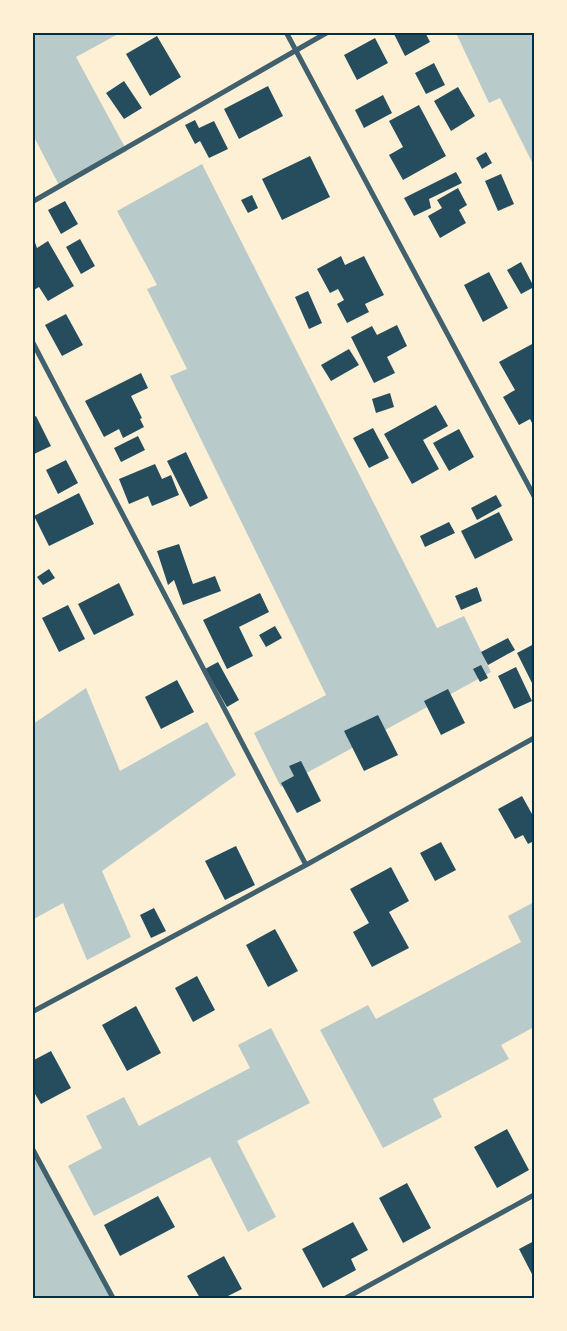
<svg xmlns="http://www.w3.org/2000/svg" width="567" height="1331" viewBox="0 0 567 1331" font-family="'Alegreya Sans',sans-serif">
  <style>
    .green { fill: #b9caca }
    .building { fill: #264d5e }
    .lines { fill: none; stroke-linecap: round; stroke-linejoin: round }
    .minor { stroke: #3f606c; stroke-width: 5 }
    .neatline { fill: none; stroke: #003049; stroke-width: 2 }
  </style>
  <rect width="100%" height="100%" fill="#fdf0d5"/>
  <path class="green" d="M33,33H120L76,57L127,151L60,187L33,135Z
    M456,33H534V166L500,98L489,103Z
    M202,164L437,628L464,616L491,672L281,787L254,733L326,695L170,376L187,369L147,289L157,285L117,211Z
    M86,688L120,771L207,722L236,775L102,871L131,937L87,960L63,903L32,920L33,724Z
    M534,902V1027L501,1045L509,1059L433,1099L442,1117L383,1148L320,1030L368,1005L376,1019L521,942L508,916Z
    M271,1028L310,1103L237,1141L276,1217L248,1232L210,1157L94,1216L68,1166L102,1148L86,1116L124,1097L139,1126L250,1068L238,1045Z
    M33,1148L113,1298H33Z"/>
  <path class="building" d="M393,32H425L430,42L405,56Z
    M157,36L181,77L150,96L126,54Z
    M375,38L388,63L357,80L344,55Z
    M434,63L445,85L426,94L415,73Z
    M124,81L142,108L124,119L106,93Z
    M268,86L283,116L239,139L224,109Z
    M458,87L475,116L451,131L434,101Z
    M383,95L392,113L364,128L355,110Z
    M419,105L446,156L403,180L389,155L403,147L389,121Z
    M195,120L199,128L214,121L228,149L209,158L200,141L195,144L185,125Z
    M486,152L492,163L482,169L476,158Z
    M310,156L330,197L282,220L262,179Z
    M456,172L462,183L429,199L431,208L414,216L404,198Z
    M501,174L514,204L498,211L485,181Z
    M458,188L467,205L459,210L466,223L440,238L428,216L442,208L437,200Z
    M252,195L258,208L248,213L241,200Z
    M65,201L78,224L61,234L48,210Z
    M32,234L37,248L48,241L74,286L48,301L39,287L32,291Z
    M80,239L95,266L81,274L66,247Z
    M341,256L345,265L364,256L384,295L365,304L369,312L347,323L337,304L344,300L338,289L330,293L317,269Z
    M521,262L534,287L521,294L507,270Z
    M489,272L508,308L483,322L464,285Z
    M308,291L322,323L309,329L295,297Z
    M66,314L83,345L62,356L45,325Z
    M397,325L407,346L387,357L395,373L374,383L351,337L372,326L377,335Z
    M534,343V427L530,419L519,425L503,397L515,390L499,362Z
    M349,349L359,365L331,381L321,365Z
    M141,373L148,388L131,396L142,418L140,419L144,427L123,438L119,429L104,437L85,401Z
    M390,393L394,407L376,413L372,399Z
    M436,405L448,426L423,440L439,469L412,484L384,434Z
    M36,416L51,446L32,455V418Z
    M373,428L389,458L369,468L353,438Z
    M459,429L474,457L449,471L433,443Z
    M138,436L145,450L121,462L114,448Z
    M186,452L208,498L190,507L167,461Z
    M66,460L78,483L58,494L46,470Z
    M155,464L162,479L171,475L179,495L152,506L148,496L129,504L119,479Z
    M79,493L94,524L49,546L34,516Z
    M496,495L502,506L477,520L471,508Z
    M499,512L513,540L475,559L461,531Z
    M449,522L455,533L425,547L420,536Z
    M179,544L193,584L215,576L221,591L183,605L174,580L168,585L157,551Z
    M49,569L55,578L43,585L37,577Z
    M119,583L134,615L94,635L78,604Z
    M477,587L482,601L461,610L455,596Z
    M260,593L269,612L239,627L253,656L227,669L203,620Z
    M68,605L85,639L59,652L42,618Z
    M275,626L282,638L266,647L259,635Z
    M508,638L515,650L488,665L481,652Z
    M534,644V687L517,653Z
    M218,662L239,700L227,707L205,669Z
    M481,665L488,678L480,682L473,669Z
    M516,667L532,701L514,709L498,676Z
    M177,680L194,712L161,729L145,697Z
    M448,689L465,723L441,735L424,701Z
    M378,715L398,755L364,771L344,731Z
    M301,761L321,801L297,813L281,783L294,776L289,766Z
    M522,796L532,814L534,813V841L528,844L523,835L515,839L498,809Z
    M441,842L456,870L435,881L420,853Z
    M236,846L255,885L225,900L205,861Z
    M391,867L409,901L389,912L409,948L372,967L353,932L369,923L350,889Z
    M154,908L166,931L151,938L140,915Z
    M275,929L298,971L268,987L246,945Z
    M197,976L215,1010L193,1022L175,988Z
    M136,1006L161,1053L127,1071L102,1025Z
    M51,1051L71,1088L41,1104L32,1089V1061Z
    M507,1129L529,1170L497,1188L474,1147Z
    M407,1183L431,1228L403,1243L379,1198Z
    M158,1196L175,1227L120,1256L104,1225Z
    M353,1222L368,1250L351,1259L356,1270L323,1288L302,1249Z
    M534,1241V1278L519,1249Z
    M224,1256L242,1289L224,1298H200L187,1276Z"/>
  <g class="lines">
    <path class="minor" d="M286,32L534,496
      M32,202L328,32
      M32,341L306,865
      M32,1012L306,865L534,738
      M32,1148L113,1298
      M346,1298L534,1195"/>
  </g>
  <rect width="567" height="1331" fill="none" stroke="#fdf0d5" stroke-width="68"/>
  <rect x="34" y="34" width="499" height="1263" class="neatline"/>
</svg>
